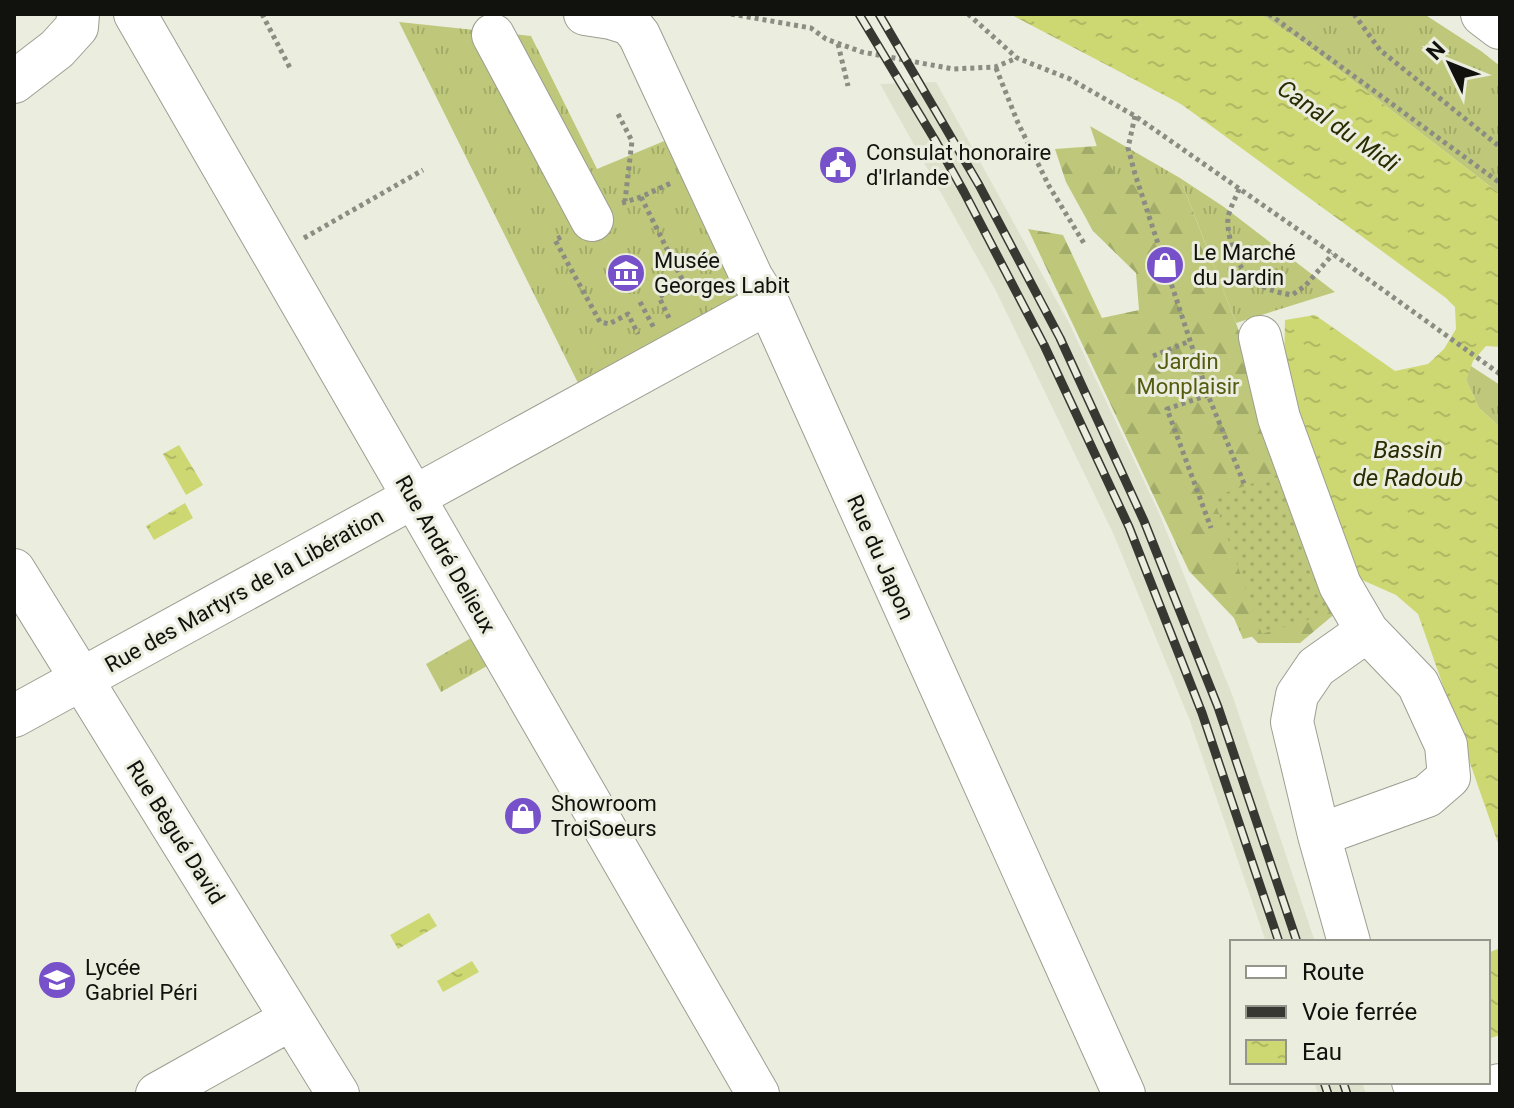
<svg xmlns="http://www.w3.org/2000/svg" width="1514" height="1108" viewBox="0 0 1514 1108" font-family="Roboto,sans-serif">
  <style>
    .built { fill: #dee1cc }
    .grass { fill: url(#grass-tufts) }
    .forest { fill: url(#forest-firs) }
    .garden { fill: url(#garden-dots) }
    .water { fill: url(#water-ripples) }
    .lines { fill: none; stroke-linecap: round; stroke-linejoin: round }
    .minor-casing { stroke: #9c9e91; stroke-width: 44 }
    .major-casing { stroke: #9c9e91; stroke-width: 46 }
    .path { stroke: #8b8c82; stroke-width: 5; stroke-dasharray: 4 4; stroke-linecap: butt }
    .minor { stroke: #fff; stroke-width: 42 }
    .major { stroke: #fff; stroke-width: 44 }
    .rail-casing { stroke: #383833; stroke-width: 9 }
    .rail { stroke: #ebeddf; stroke-width: 6; stroke-dasharray: 18; stroke-linecap: butt }
    .labels { text-anchor: middle; stroke-width: 6; stroke-linejoin: round; paint-order: stroke }
    .poi-label { font-size: 22px; fill: #11110d; stroke: #ebeddf; text-anchor: start }
    .park-label { font-size: 22px; fill: #555a0f; stroke: #ebeddf }
    .street-label { font-size: 22px; fill: #11110d; stroke: #ebeddf }
    .water-label { font-size: 24px; font-style: italic; fill: #2a2d01; stroke: #ebeddf }
  </style>
  <defs>
    <pattern id="grass-tufts" width="24" height="20" patternUnits="userSpaceOnUse" patternTransform="scale(2)"><rect width="24" height="20" fill="#bfc87a"/><path d="M3 7l-1-3M5 7V3M7 7l1-3M15 17l-1-3M17 17v-4M19 17l1-3" fill="none" stroke="#a3ab68"/></pattern>
    <pattern id="forest-firs" width="22" height="20" patternUnits="userSpaceOnUse" patternTransform="scale(2)"><rect width="22" height="20" fill="#bfc87a"/><path d="M5 1l3.5 6h-7zM16 11l3.5 6h-7z" fill="#a3ab68"/></pattern>
    <pattern id="garden-dots" width="8" height="8" patternUnits="userSpaceOnUse" patternTransform="scale(2)"><rect width="8" height="8" fill="#bfc87a"/><path d="M2 2h.1M6 6h.1" fill="none" stroke="#a3ab68" stroke-width="1.8" stroke-linecap="round"/></pattern>
    <pattern id="water-ripples" width="26" height="14" patternUnits="userSpaceOnUse" patternTransform="scale(2)"><rect width="26" height="14" fill="#cdd873"/><path d="M2 4q2-2 4 0t4 0M15 11q2-2 4 0t4 0" fill="none" stroke="#afb862"/></pattern>
  </defs>
  <rect width="100%" height="100%" fill="#ebeddf"/>
  <path class="built" d="M936,82L1069,323L1159,513L1233,697L1315,942H1266L1190,721L1113,533L996,291L880,84Z
    M1314,1082H1362L1366,1094H1318Z"/>
  <path class="grass" d="M1260,14H1424L1481,51L1500,66V194L1305,44Z
    M399,22L531,36L597,169L669,139L740,299L579,385Z
    M1090,126L1180,178L1224,207L1335,292L1236,323L1182,183L1262,634L1243,639L1116,342L1157,324Z
    M1471,366L1500,385V427L1479,408L1466,380Z
    M471,638L487,666L441,692L426,664Z"/>
  <path class="forest" d="M1097,146L1122,184L1137,185L1180,178L1236,323L1325,567L1337,612L1300,643H1258L1189,571L1028,229L1063,235L1102,318L1139,310L1136,273L1093,231L1066,182L1055,149Z"/>
  <path class="garden" d="M1280,474L1329,613L1262,634L1213,497Z"/>
  <path class="water" d="M1010,14H1260L1305,44L1500,194V347L1486,346L1473,361L1466,380L1479,408L1500,427V849L1418,614L1396,595L1360,579L1349,569L1291,411L1284,364L1285,320L1315,315L1395,371L1428,364L1444,349L1456,329L1455,307L1446,298L1181,104Z
    M179,445L203,485L186,495L163,454Z
    M185,503L193,518L154,540L146,526Z
    M429,913L437,926L398,949L390,935Z
    M1500,948V1035L1488,1039V953Z
    M472,961L479,972L443,992L437,981Z"/>
  <g class="lines">
    <g class="minor-casing">
      <path id="minor" d="M135,14L758,1094
        M585,14L611,18L630,24
        M630,24L639,35L752,278L768,303L1124,1094
        M493,35L592,220
        M14,82L57,49L77,27L78,14
        M1260,337L1279,418L1340,585L1367,631L1418,684L1446,745L1449,777L1427,796L1319,835L1349,942
        M14,570L338,1094
        M14,716L768,303
        M1319,835L1292,722L1297,695L1316,667L1367,631
        M1413,1082L1432,1094
        M157,1094L291,1019
        M1462,1094L1500,1085"/>
    </g>
    <g class="major-casing">
      <path id="major" d="M1483,14L1500,27"/>
    </g>
    <path class="path" d="M262,14L290,68
      M731,14L811,28L826,39L862,52L953,69L995,67L1017,58
      M968,14L1017,58L1070,79L1135,116L1333,254L1500,374
      M1269,14L1500,183
      M1354,14L1380,50L1500,147
      M838,44L848,86
      M996,68L1018,123L1049,186L1085,245
      M618,114L632,141L625,201
      M1135,116L1128,148L1135,174L1208,395L1245,486
      M1239,189C1236,198 1229,209 1228,218C1227,228 1230,240 1233,249C1243,280 1261,290 1292,295L1305,286L1333,254
      M641,197L684,283L659,297L670,320
      M622,203L641,197L671,183
      M561,237L555,240L600,322L609,324L628,314L638,334
      M304,238L423,170
      M640,302L654,328
      M1153,356L1190,341
      M1208,395L1167,409L1211,528"/>
    <use href="#minor" class="minor"/>
    <use href="#major" class="major"/>
    <g class="rail-casing">
      <path id="rail" d="M859,14L935,140L964,192L1044,345L1129,527L1202,713L1279,942
        M879,14L979,185L1060,338L1144,521L1218,707L1297,942
        M1324,1082L1328,1094
        M1343,1082L1347,1094"/>
    </g>
    <use href="#rail" class="rail"/>
  </g>
  <defs>
    <g id="civic-disc" transform="scale(2)"><circle r="9.5" fill="#7751ca" stroke="#ebeddf"/><path d="M-.6-6.5H3V-4.5H.6V-3L4-1V1h2V6H-6V1h2V-1L-.6-3ZM-1.2 2.5V6h2.4V2.5Z" fill="#fff"/></g>
    <g id="shop-disc" transform="scale(2)"><circle r="9.5" fill="#7751ca" stroke="#ebeddf"/><path d="M-5-2.5h2.3a2.7 3.5 0 0 1 5.4 0H5L5.5 6h-11ZM-1.5-2.5h3a1.5 2.3 0 0 0-3 0Z" fill="#fff"/></g>
    <g id="museum-disc" transform="scale(2)"><circle r="9.5" fill="#7751ca" stroke="#ebeddf"/><path d="M0-6L6-3V-2H-6V-3ZM-5-1h2V3h-2ZM-1-1h2V3h-2ZM3-1h2V3H3ZM-6 4H6V6H-6Z" fill="#fff"/></g>
    <g id="school-disc" transform="scale(2)"><circle r="9.5" fill="#7751ca" stroke="#ebeddf"/><path d="M0-5L7-2L0 1L-7-2ZM-4 1L0 2.5L4 1V4Q0 6-4 4Z" fill="#fff"/></g>
  </defs>
  <g fill-rule="evenodd">
    <use href="#civic-disc" x="838" y="165"/>
    <use href="#shop-disc" x="1165" y="265"/>
    <use href="#museum-disc" x="626" y="273"/>
    <use href="#shop-disc" x="523" y="816"/>
    <use href="#school-disc" x="57" y="980"/>
  </g>
  <g class="labels">
    <g class="poi-label">
      <text x="866" y="160">Consulat honoraire<tspan x="866" dy="25">d'Irlande</tspan></text>
      <text x="1193" y="260">Le Marché<tspan x="1193" dy="25">du Jardin</tspan></text>
      <text x="654" y="268">Musée<tspan x="654" dy="25">Georges Labit</tspan></text>
      <text x="551" y="811">Showroom<tspan x="551" dy="25">TroiSoeurs</tspan></text>
      <text x="85" y="975">Lycée<tspan x="85" dy="25">Gabriel Péri</tspan></text>
    </g>
    <g class="park-label">
      <text x="1188" y="369">Jardin<tspan x="1188" dy="25">Monplaisir</tspan></text>
    </g>
    <g class="street-label">
      <text transform="translate(446 554) rotate(60)" y="8">Rue André Delieux</text>
      <text transform="translate(881 557) rotate(66)" y="8">Rue du Japon</text>
      <text transform="translate(244 590) rotate(-29)" y="8">Rue des Martyrs de la Libération</text>
      <text transform="translate(176 832) rotate(58)" y="8">Rue Bègué David</text>
    </g>
    <g class="water-label">
      <text transform="translate(1338 126) rotate(35)" y="8">Canal du Midi</text>
      <text x="1408" y="458">Bassin<tspan x="1408" dy="28">de Radoub</tspan></text>
    </g>
  </g>
  <rect width="1514" height="1108" fill="none" stroke="#11110d" stroke-width="32"/>
  <rect x="1230" y="940" width="260" height="144" fill="#ebeddf" stroke="#94958b" stroke-width="2"/>
  <rect x="1246" y="966" width="40" height="12" fill="#ffffff" stroke="#94958b" stroke-width="2"/>
  <text x="1302" y="980" font-size="24" fill="#11110d">Route</text>
  <rect x="1246" y="1006" width="40" height="12" fill="#383833" stroke="#94958b" stroke-width="2"/>
  <text x="1302" y="1020" font-size="24" fill="#11110d">Voie ferrée</text>
  <rect x="1246" y="1040" width="40" height="24" fill="url(#water-ripples)" stroke="#94958b" stroke-width="2"/>
  <text x="1302" y="1060" font-size="24" fill="#11110d">Eau</text>
  <g transform="translate(1450 64) rotate(313)" stroke="#ebeddf" stroke-width="6" paint-order="stroke">
  <path d="M0-6L14 30L0 20L-14 30Z" fill="#11110d"/>
  <text y="-12" font-size="22" font-weight="bold" text-anchor="middle" fill="#11110d">N</text>
  </g>
</svg>
